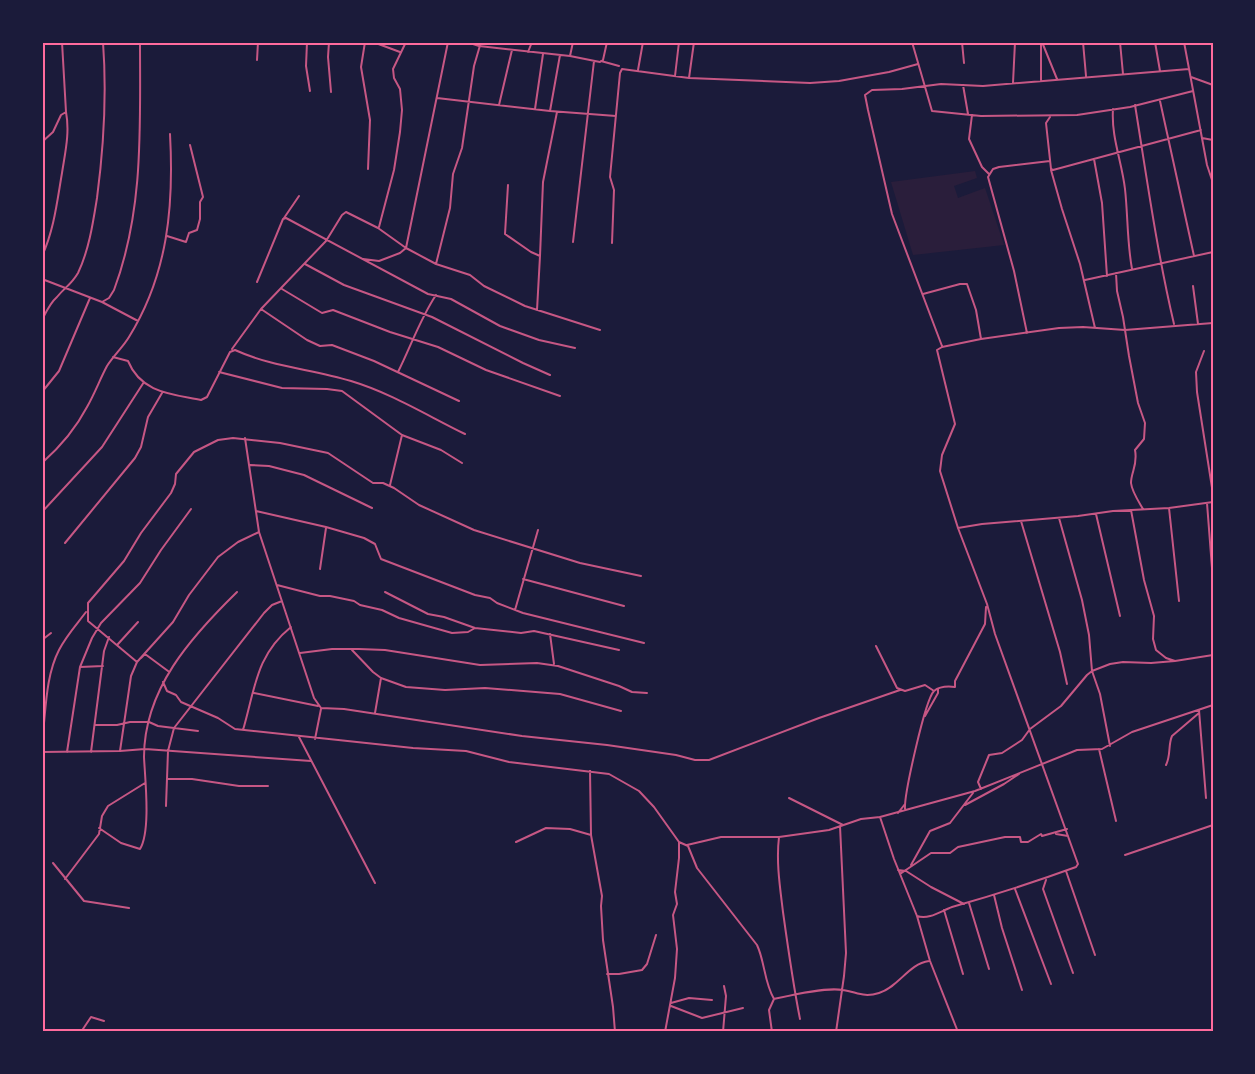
<svg xmlns="http://www.w3.org/2000/svg" width="1255" height="1074" viewBox="0 0 1255 1074" font-family="Karla,sans-serif">
  <style>
    .green { fill: #2a1e3b }
    .lines { fill: none; stroke-linecap: round; stroke-linejoin: round }
    .minor { stroke: #c65784; stroke-width: 2 }
    .neatline { fill: none; stroke: #ff6b9d; stroke-width: 2 }
  </style>
  <rect width="100%" height="100%" fill="#1b1b3a"/>
  <path class="green" d="M975,171L977,178L954,186L958,198L985,188L1004,245L913,255L891,182Z"/>
  <g class="lines">
    <path class="minor" d="M307,42L306,66L310,91
      M329,42L328,57L331,92
      M365,42L361,67L370,120L368,169
      M373,42L400,52
      M467,42L479,46L570,56L600,62L603,60L607,42
      M912,42L932,111L981,116L1077,115L1130,107L1193,91
      M962,42L964,63
      M1042,42L1057,79
      M1083,42L1086,76
      M1120,42L1123,74
      M1155,42L1160,71
      M1184,42L1207,165L1213,183
      M104,43L110,42
      M1041,44V80
      M44,48V42
      M528,52L532,42
      M570,56L573,42
      M257,60L258,42
      M601,61L619,66
      M638,70L643,42
      M675,76L679,42
      M1191,77L1213,85
      M689,78L694,42
      M1013,83L1015,42
      M963,85L968,114
      M437,98L550,111L616,116
      M1160,101L1194,256
      M499,105L512,50
      M1135,105C1147,179 1157,252 1174,324
      M535,109L543,54
      M1113,109C1111,137 1122,162 1125,189C1128,216 1127,242 1132,269
      M550,111L560,55
      M972,115L969,139L982,167L989,174
      M1050,117L1046,123L1051,169L1053,170L1201,130
      M1202,138L1213,140
      M42,142L53,132L61,115L66,112L62,42
      M1094,159L1102,203L1107,276
      M1051,170L1062,209L1080,264L1095,328
      M508,185L505,234L531,252L540,256L543,182L557,112
      M284,218L299,196
      M379,227L394,170L400,132L402,110L400,89L394,78L393,69L406,42
      M167,236L186,242L189,233L197,230L200,219V202L203,197L190,145
      M573,242L594,61
      M612,243L614,190L610,177L620,73L622,69L689,78L810,83L839,81L889,72L918,64
      M42,256C54,230 57,202 62,173C65,153 70,133 66,112
      M363,259L379,261L400,253L406,248L448,42
      M305,264L344,285L432,317L523,363L550,375
      M436,264L450,208L453,174L462,148L474,66L481,42
      M1116,273L1117,291L1123,317L1129,356L1138,403L1145,423L1144,439L1135,450C1138,465 1131,472 1131,483C1132,492 1139,502 1143,509
      M42,279L102,302L138,321
      M1085,280L1213,252
      M257,282L283,219L286,218L428,294L451,299L500,326L539,340L575,348
      M1193,286L1198,324
      M282,289L322,313L333,310L390,332L438,347L486,370L560,396
      M923,294L960,284H967L976,310L981,339
      M102,302L109,298L114,290C144,210 140,126 140,42H143
      M261,309L307,340L320,346L332,345L374,361L459,401
      M537,310L540,256
      M42,320C46,312 50,303 57,297C65,287 71,285 78,273C89,250 93,223 97,198C104,145 107,96 103,42
      M1027,333L1014,271L988,177L993,169L999,167L1050,161
      M942,346L892,214L868,110L865,95L872,90L902,89L941,84L983,86L1189,69
      M232,349L261,309L326,241L342,215L346,212L378,228L406,248L436,264L470,275L484,286L525,306L600,330
      M1204,351L1196,372L1197,392L1213,494
      M113,357L128,361C141,393 172,394 201,400L207,397L230,352L235,350C272,367 312,369 351,381C391,393 428,416 465,434
      M219,372L282,388L327,389L342,391L402,435L441,450L462,463
      M398,372C411,346 420,319 436,295
      M42,392L59,371L90,298
      M245,438L259,532L314,698L321,708L344,709L522,736L607,745L676,755L695,760H709L819,718L900,690
      M42,463C60,447 76,428 87,407C95,393 100,379 107,366C114,355 123,347 129,337C168,274 174,206 170,134
      M250,465L269,466L304,475L372,508
      M390,485L402,435
      M1207,503L1213,581
      M1169,508L1179,601
      M1131,510L1144,580L1154,616L1153,639L1156,650L1166,658L1175,661L1213,655
      M256,511L326,527L364,538L375,544L381,559L475,595L490,598L497,603L523,613L644,643
      M42,512L102,447L144,382
      M1096,514L1120,616
      M1059,518L1082,600L1089,635L1092,671L1100,694L1110,746
      M1021,521L1060,652L1067,684
      M958,528L982,524L1078,516L1113,511L1169,508L1213,502
      M65,543L135,458L141,447L148,417L162,393
      M320,569L326,528
      M523,579L624,606
      M277,585L320,596H330L354,601L360,605L382,610L399,618L452,633L468,632L475,628
      M385,592L428,614L444,617L475,628L521,633L534,631L619,650
      M515,610L538,530
      M550,634L554,664
      M42,640L51,633
      M118,644L138,622
      M876,646L897,688L905,691L925,685L934,691
      M352,650L373,672L381,678L406,687L445,690L485,688L560,694L621,711
      M300,653L332,649H359L385,650L480,665L537,663L558,666L619,686L632,692L647,693
      M141,658L145,654L168,671
      M137,662L88,621V603L124,561L141,533L171,493L175,484L176,474L194,452L218,440L233,438L280,443L328,453L373,483H383L394,488L419,505L474,530L580,563L641,576
      M80,667L103,666
      M163,682L167,691L176,695L181,702L218,718L235,729L413,748L466,751L509,762L609,774L639,791L654,807L679,842L688,846L697,868L757,945C765,962 764,982 774,999
      M254,693L318,706
      M1199,710L1206,798
      M375,713L381,678
      M925,716L938,693V689
      M95,725H117L130,722H149L158,726L198,731
      M243,730C255,689 256,655 291,627
      M299,737L375,883
      M315,739L321,709
      M42,742C46,713 45,677 59,650C66,636 77,624 86,612
      M1099,749L1116,821
      M120,751L131,676L137,662L173,622L189,595L218,557L238,542L259,532
      M42,752L120,751L145,749L311,761
      M67,752L80,667L92,638L101,623L140,583L161,550L191,509
      M91,752L104,651L109,637
      M1166,765C1171,755 1168,745 1172,736L1199,713
      M590,771L591,835L602,896L601,906L603,940L613,1007L615,1032
      M167,779H192L239,786H268
      M981,789L978,782L989,755L1002,753L1022,740L1030,729L1061,706L1087,675L1092,671L1110,664L1123,662L1151,663L1175,661
      M789,798L843,825
      M965,805L1004,784L1019,774
      M166,806L168,751L174,728L264,613L272,605L282,601
      M905,809C904,795 925,700 934,691C940,686 947,686 955,687V681L985,624L986,607
      M898,813L905,804
      M880,817L894,859L917,916L930,961L958,1032
      M99,828L121,843L140,849C151,831 145,779 144,757C144,689 191,637 237,592
      M1056,834L1068,836
      M516,842L546,828L570,829L591,835
      M687,845L721,837H779
      M1125,855L1213,825
      M53,863L84,901L129,908
      M911,865L930,831L950,823L973,793
      M898,870L906,871L931,887L964,904
      M1066,871L1095,955
      M900,874L931,853H950L958,847L1005,837H1020L1021,842H1028L1041,834L1042,836L1067,829
      M65,879L99,834L102,816L108,806L145,783
      M1046,880L1043,889L1073,973
      M1015,889L1051,984
      M994,895L1002,928L1022,990
      M969,903L989,969
      M944,910L963,974
      M917,916C929,920 941,911 952,907C994,895 1035,882 1076,867L1078,864L995,634L987,604L958,528L940,471L942,455L955,424L937,350L942,347L981,339L1059,328L1083,327L1125,330L1213,323
      M607,974H619L642,970L647,964L656,935
      M774,999C792,995 825,987 843,990C857,992 863,998 879,993C900,986 908,964 929,961
      M671,1003L689,998L712,1000
      M671,1006L702,1018L743,1008
      M800,1019C793,984 788,948 783,912C780,887 776,862 779,837L829,830L861,819L880,817L975,791L1077,750L1102,749L1132,732L1213,705
      M81,1032L91,1017L104,1021
      M665,1032L675,978L677,949L673,915L677,904L675,892L679,858V842
      M723,1032L726,996L724,986
      M772,1032L769,1010L774,999
      M836,1032L844,976L846,953L840,826"/>
  </g>
  <rect width="1255" height="1074" fill="none" stroke="#1b1b3a" stroke-width="87"/>
  <rect x="44" y="44" width="1168" height="986" class="neatline"/>
</svg>
